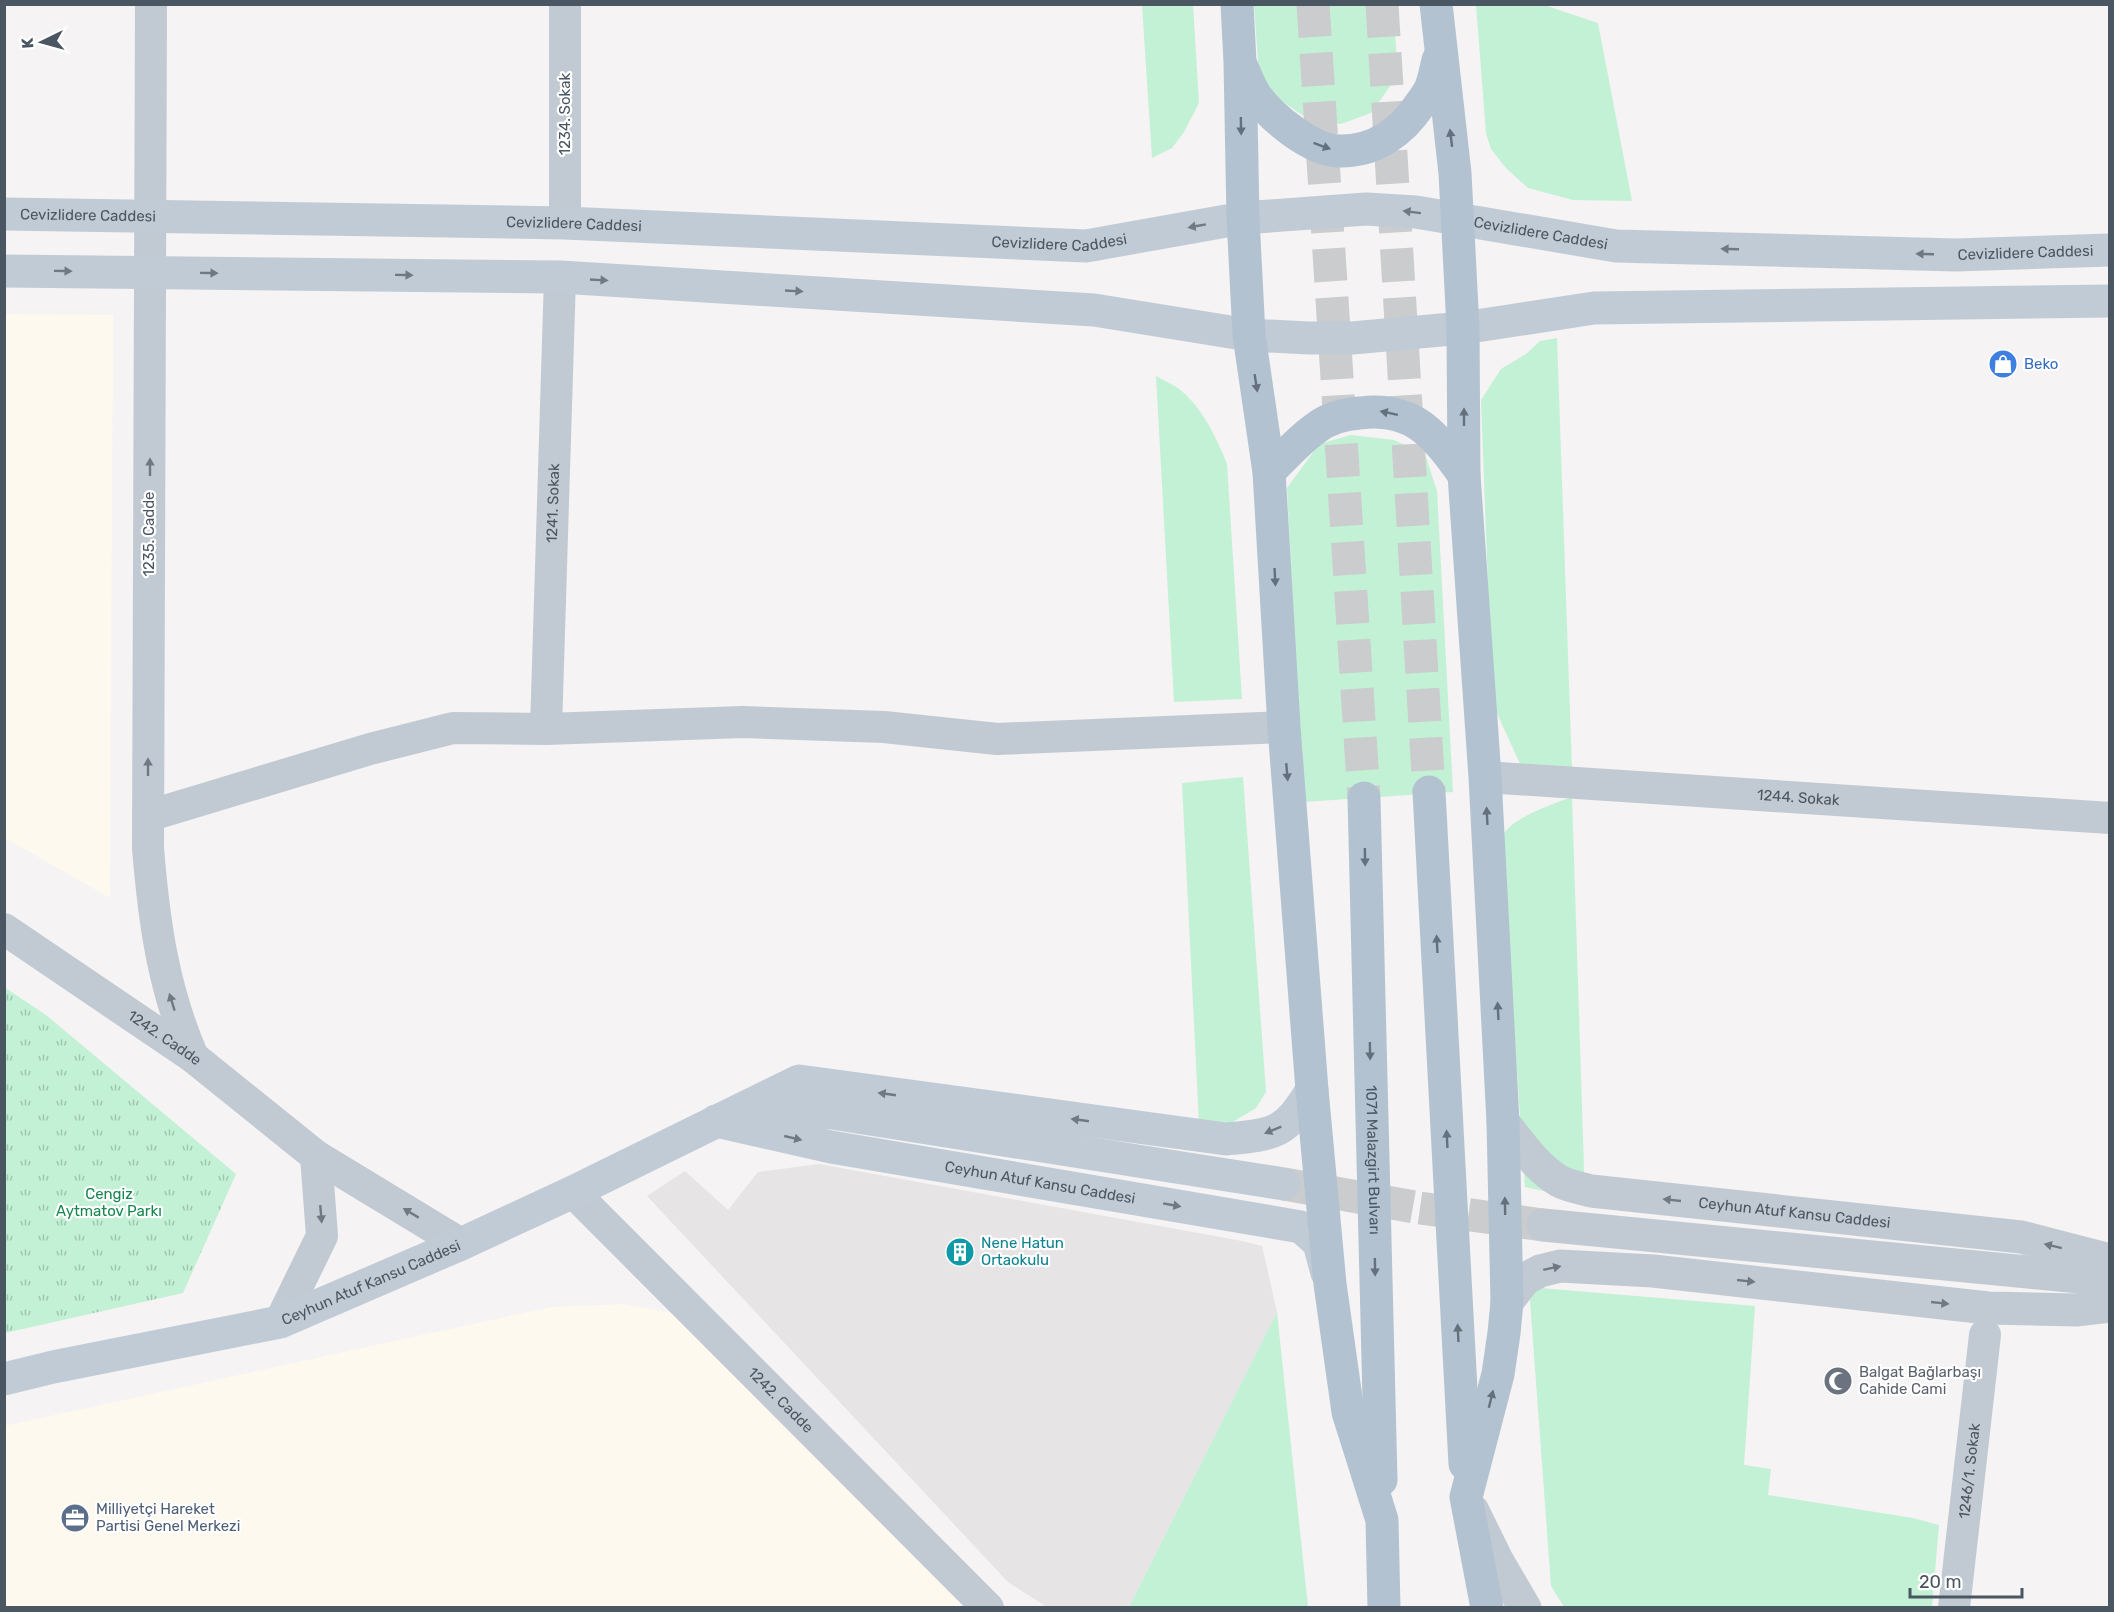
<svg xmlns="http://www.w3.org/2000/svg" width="2114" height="1612" viewBox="0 0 2114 1612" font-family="Rubik,sans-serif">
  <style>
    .commercial { fill: #fdf9ef }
    .education { fill: #e6e4e5 }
    .green { fill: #c3f1d5 }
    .park { fill: url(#park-tufts) }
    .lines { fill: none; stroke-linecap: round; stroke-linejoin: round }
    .tertiary-tunnel { stroke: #caccce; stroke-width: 33; stroke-dasharray: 33 16; stroke-linecap: butt }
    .secondary-tunnel { stroke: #caccce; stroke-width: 33; stroke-dasharray: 33 16; stroke-linecap: butt }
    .primary-tunnel { stroke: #caccce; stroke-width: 33; stroke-dasharray: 33 16; stroke-linecap: butt }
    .minor { stroke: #c1cad2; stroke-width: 32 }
    .tertiary { stroke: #c1cad2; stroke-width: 33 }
    .secondary { stroke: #c1cbd6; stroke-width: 33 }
    .primary { stroke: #b3c2d1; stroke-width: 33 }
    .oneway { fill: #64717d }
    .oneway2 { fill: #6e7984 }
    .oneway3 { fill: #6e7983 }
    .labels { text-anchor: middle; stroke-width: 4.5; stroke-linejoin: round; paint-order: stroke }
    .street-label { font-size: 15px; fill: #4a5661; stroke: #fff }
    .shop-label { font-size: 15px; fill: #366cbe; stroke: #fff; text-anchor: start }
    .park-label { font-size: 15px; fill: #17864f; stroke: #fff }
    .culture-label { font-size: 15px; fill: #0d838f; stroke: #fff; text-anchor: start }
    .worship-label { font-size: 15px; fill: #5b616d; stroke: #fff; text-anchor: start }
    .service-label { font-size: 15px; fill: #4e5e75; stroke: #fff; text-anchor: start }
  </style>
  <defs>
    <pattern id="park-tufts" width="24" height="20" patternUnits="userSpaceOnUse" patternTransform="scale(1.5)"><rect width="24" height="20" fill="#c3f1d5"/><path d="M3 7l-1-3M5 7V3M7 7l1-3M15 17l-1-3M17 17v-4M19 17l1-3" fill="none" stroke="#a0c6b0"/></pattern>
  </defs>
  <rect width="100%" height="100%" fill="#f5f3f3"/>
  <path class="commercial" d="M5,314L113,315L110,898L5,838Z
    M623,1304L706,1319L977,1607H5L4,1426L551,1307Z"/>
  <path class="education" d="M819,1164L1242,1241L1262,1246L1277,1312L1129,1607H1047L1008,1582L647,1196L685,1171L728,1210L758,1172Z"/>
  <path class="green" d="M1142,5H1193L1199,103L1184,132L1172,148L1152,158Z
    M1254,5H1393L1398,75L1371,113L1341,124L1308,119L1280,100L1259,75Z
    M1476,5H1546L1547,6L1598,23L1632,201L1573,200L1528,188L1506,168L1491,149L1486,133Z
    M1557,338L1572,770L1522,768L1495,709L1491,666L1481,400L1501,369L1526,354L1540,341Z
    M1156,376C1165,381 1177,386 1185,394C1205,413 1217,439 1227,464L1242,699L1174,702Z
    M1351,435L1394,440L1425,454L1437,491L1453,792L1303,802L1287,488L1319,444Z
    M1243,777L1266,1092L1256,1108L1226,1126L1199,1124L1182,783Z
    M1572,797L1585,1200L1525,1187L1501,839C1507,819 1553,804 1572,797Z
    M1529,1287L1755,1306L1744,1465L1771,1469L1768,1495L1913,1518L1939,1525L1932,1607H1564L1551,1586Z
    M1277,1312L1308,1607H1129Z"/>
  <path class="park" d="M4,987L46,1015L236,1174L183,1293L5,1333Z"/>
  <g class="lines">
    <path class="tertiary-tunnel" d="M1420,1208L1543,1225"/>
    <path class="secondary-tunnel" d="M1284,1184L1420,1208"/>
    <path class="primary-tunnel" d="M1313,4L1364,798
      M1382,4L1429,792"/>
    <g class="minor">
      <path d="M151,4L148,848C154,922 163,988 193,1057"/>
      <path d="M565,4V223"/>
      <path id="s1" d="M546,729L560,277"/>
      <path id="s2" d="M1485,777L2110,818"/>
      <path d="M148,816L370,749L453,728L546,729L743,722L884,727L997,739L1284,727"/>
      <path id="s3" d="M4,929L193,1057L316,1156L461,1244"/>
      <path id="s4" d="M573,1192L988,1608"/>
      <path d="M280,1322L322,1236L316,1156"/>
      <path id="s5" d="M1954,1608L1985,1335"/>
    </g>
    <g class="tertiary">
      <path id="s6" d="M1503,1122C1520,1143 1536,1167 1559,1181C1568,1186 1581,1188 1591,1191L2021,1237L2110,1260"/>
      <path d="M1543,1225L2110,1280"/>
      <path d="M1507,1302L1525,1279L1540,1271L1560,1266L1653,1271L1988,1308L2076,1310L2110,1306"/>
      <path d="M1473,1511L1497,1560L1525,1608"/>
    </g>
    <g class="secondary">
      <path id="s7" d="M4,214L565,223L1086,246L1243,218L1366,209L1416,212L1616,246L1955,255L2110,250"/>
      <path d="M4,271L560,277L1094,310L1249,335L1309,338H1352L1463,328L1594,308L2110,301"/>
      <path d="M744,1117L775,1112L832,1113L1284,1184"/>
      <path id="s8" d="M716,1121L831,1147L1301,1227L1319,1243L1327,1273"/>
      <path id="s9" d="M4,1379L53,1367L280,1322L461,1244L573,1192L799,1081L1226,1139C1276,1134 1285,1134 1312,1090"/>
    </g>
    <g class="primary">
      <path d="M1237,4L1240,62L1243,218L1249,335L1269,472L1284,727L1312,1090L1330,1284L1348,1412L1382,1520L1384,1608"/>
      <path d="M1436,4L1455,173L1463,328L1464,475L1485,777L1503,1122L1507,1302L1504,1333L1498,1374L1466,1497L1487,1608"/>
      <path d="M1242,67C1246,76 1250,87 1256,96C1271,117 1311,150 1338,151C1375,152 1402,132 1421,103C1425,98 1429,92 1431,87C1434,79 1436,69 1438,60"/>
      <path d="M1269,472C1284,457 1299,440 1316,428C1329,418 1344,414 1360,413C1414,406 1435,435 1464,475"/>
      <path d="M1429,792L1465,1464"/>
      <path id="s10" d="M1364,798L1381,1480"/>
    </g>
  </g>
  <defs><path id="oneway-solid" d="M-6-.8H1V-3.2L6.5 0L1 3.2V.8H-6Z" transform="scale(1.5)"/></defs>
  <g class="oneway">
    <use href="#oneway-solid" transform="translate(1241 126) rotate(89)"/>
    <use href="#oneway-solid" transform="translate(1451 138) rotate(-97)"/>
    <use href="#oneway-solid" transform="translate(1322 146) rotate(20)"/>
    <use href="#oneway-solid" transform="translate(1256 383) rotate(81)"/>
    <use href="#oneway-solid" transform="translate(1389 413) rotate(-168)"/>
    <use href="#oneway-solid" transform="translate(1464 417) rotate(-90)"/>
    <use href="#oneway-solid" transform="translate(1275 577) rotate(87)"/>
    <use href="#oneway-solid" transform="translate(1287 772) rotate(85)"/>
    <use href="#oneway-solid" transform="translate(1487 816) rotate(-93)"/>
    <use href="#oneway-solid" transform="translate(1365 857) rotate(89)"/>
    <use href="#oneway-solid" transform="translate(1437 944) rotate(-93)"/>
    <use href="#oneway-solid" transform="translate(1498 1011) rotate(-93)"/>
    <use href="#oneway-solid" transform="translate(1370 1051) rotate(89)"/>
    <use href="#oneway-solid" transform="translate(1447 1139) rotate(-93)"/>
    <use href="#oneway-solid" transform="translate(1505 1206) rotate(-91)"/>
    <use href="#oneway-solid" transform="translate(1375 1267) rotate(89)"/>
    <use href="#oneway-solid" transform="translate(1458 1333) rotate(-93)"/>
    <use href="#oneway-solid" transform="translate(1491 1399) rotate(-76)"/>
  </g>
  <g class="oneway2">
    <use href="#oneway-solid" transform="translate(1412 212) rotate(-173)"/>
    <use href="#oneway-solid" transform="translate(1197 226) rotate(170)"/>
    <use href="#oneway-solid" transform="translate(1730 249) rotate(-178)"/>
    <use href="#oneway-solid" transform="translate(1925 254) rotate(-178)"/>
    <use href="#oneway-solid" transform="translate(63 271) rotate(1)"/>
    <use href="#oneway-solid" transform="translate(209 273) rotate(1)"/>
    <use href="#oneway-solid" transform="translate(404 275) rotate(1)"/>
    <use href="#oneway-solid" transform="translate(599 280) rotate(3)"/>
    <use href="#oneway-solid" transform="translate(794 291) rotate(3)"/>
    <use href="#oneway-solid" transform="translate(887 1094) rotate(-172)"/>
    <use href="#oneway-solid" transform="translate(1080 1120) rotate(-172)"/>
    <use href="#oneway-solid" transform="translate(1273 1130) rotate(158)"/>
    <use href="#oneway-solid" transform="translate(793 1138) rotate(13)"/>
    <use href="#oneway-solid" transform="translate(1172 1205) rotate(10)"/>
  </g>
  <g class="oneway3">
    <use href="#oneway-solid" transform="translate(150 467) rotate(-90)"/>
    <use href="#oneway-solid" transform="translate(148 767) rotate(-90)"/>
    <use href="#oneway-solid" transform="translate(172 1002) rotate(-107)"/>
    <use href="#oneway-solid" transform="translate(1672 1200) rotate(-174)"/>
    <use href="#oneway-solid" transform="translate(411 1213) rotate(-149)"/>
    <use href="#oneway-solid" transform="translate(321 1214) rotate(85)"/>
    <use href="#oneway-solid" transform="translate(2053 1246) rotate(-166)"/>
    <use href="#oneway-solid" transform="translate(1552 1268) rotate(-12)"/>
    <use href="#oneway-solid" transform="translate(1746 1281) rotate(6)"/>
    <use href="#oneway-solid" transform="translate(1940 1303) rotate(6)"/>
  </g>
  <defs>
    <g id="shop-disc" transform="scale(1.5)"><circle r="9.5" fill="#3f7fe0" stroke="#fff"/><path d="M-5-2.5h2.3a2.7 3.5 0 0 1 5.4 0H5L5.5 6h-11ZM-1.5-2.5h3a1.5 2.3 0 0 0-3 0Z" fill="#fff"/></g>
    <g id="building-disc" transform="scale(1.5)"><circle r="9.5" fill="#0f9aa8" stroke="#fff"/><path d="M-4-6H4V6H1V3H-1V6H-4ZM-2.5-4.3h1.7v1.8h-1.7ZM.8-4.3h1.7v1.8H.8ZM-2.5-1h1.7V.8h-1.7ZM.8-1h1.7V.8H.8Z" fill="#fff"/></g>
    <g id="mosque-disc" transform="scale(1.5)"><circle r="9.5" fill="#6b7280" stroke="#fff"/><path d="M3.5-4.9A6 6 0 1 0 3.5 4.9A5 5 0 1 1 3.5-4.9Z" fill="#fff"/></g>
    <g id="office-disc" transform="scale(1.5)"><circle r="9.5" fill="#5c6f8a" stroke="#fff"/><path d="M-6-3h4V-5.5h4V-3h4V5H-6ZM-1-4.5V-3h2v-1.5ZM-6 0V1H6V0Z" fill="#fff"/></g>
  </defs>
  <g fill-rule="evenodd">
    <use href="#shop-disc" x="2003" y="364"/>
    <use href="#building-disc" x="960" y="1252"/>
    <use href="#mosque-disc" x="1838" y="1381"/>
    <use href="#office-disc" x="75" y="1518"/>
  </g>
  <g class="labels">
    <g class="street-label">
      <text transform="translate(565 114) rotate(-90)" y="5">1234. Sokak</text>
      <text dy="5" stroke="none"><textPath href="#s7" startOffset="84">Cevizlidere Caddesi</textPath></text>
      <text dy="5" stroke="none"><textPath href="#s7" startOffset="570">Cevizlidere Caddesi</textPath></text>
      <text dy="5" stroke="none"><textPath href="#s7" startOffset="1542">Cevizlidere Caddesi</textPath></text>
      <text dy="5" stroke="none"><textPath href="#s7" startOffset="1056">Cevizlidere Caddesi</textPath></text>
      <text dy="5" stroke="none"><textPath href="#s7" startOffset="2028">Cevizlidere Caddesi</textPath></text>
      <text dy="5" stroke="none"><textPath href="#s1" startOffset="226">1241. Sokak</textPath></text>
      <text transform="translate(149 534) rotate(-90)" y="5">1235. Cadde</text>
      <text dy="5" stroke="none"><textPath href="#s2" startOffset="314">1244. Sokak</textPath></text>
      <text dy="5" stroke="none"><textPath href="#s3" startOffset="194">1242. Cadde</textPath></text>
      <text dy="5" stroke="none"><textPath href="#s10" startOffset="362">1071 Malazgirt Bulvarı</textPath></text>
      <text dy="5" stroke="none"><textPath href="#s8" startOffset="330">Ceyhun Atuf Kansu Caddesi</textPath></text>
      <text dy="5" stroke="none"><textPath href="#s6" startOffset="320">Ceyhun Atuf Kansu Caddesi</textPath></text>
      <text dy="5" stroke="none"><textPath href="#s9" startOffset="381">Ceyhun Atuf Kansu Caddesi</textPath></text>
      <text dy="5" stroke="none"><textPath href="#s4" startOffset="294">1242. Cadde</textPath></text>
      <text dy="5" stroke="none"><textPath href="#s5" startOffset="138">1246/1. Sokak</textPath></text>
    </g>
    <g class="shop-label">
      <text x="2024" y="369">Beko</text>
    </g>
    <g class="park-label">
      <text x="109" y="1199">Cengiz<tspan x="109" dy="17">Aytmatov Parkı</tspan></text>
    </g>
    <g class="culture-label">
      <text x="981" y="1248">Nene Hatun<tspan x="981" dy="17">Ortaokulu</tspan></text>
    </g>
    <g class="worship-label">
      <text x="1859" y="1377">Balgat Bağlarbaşı<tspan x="1859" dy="17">Cahide Cami</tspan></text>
    </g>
    <g class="service-label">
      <text x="96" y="1514">Milliyetçi Hareket<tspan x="96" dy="17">Partisi Genel Merkezi</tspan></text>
    </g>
  </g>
  <rect width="2114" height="1612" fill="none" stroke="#4a5661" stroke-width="12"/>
  <g transform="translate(42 42) rotate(265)" stroke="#ffffff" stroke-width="4.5" paint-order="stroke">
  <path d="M0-4.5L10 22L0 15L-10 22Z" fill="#4a5661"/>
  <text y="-9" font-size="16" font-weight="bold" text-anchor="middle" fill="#4a5661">K</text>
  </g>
  <path d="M1910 1588v9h112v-9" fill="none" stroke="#4a5661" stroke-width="3"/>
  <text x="1919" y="1588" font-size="18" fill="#4a5661" stroke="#ffffff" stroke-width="4.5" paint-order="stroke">20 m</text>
</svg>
